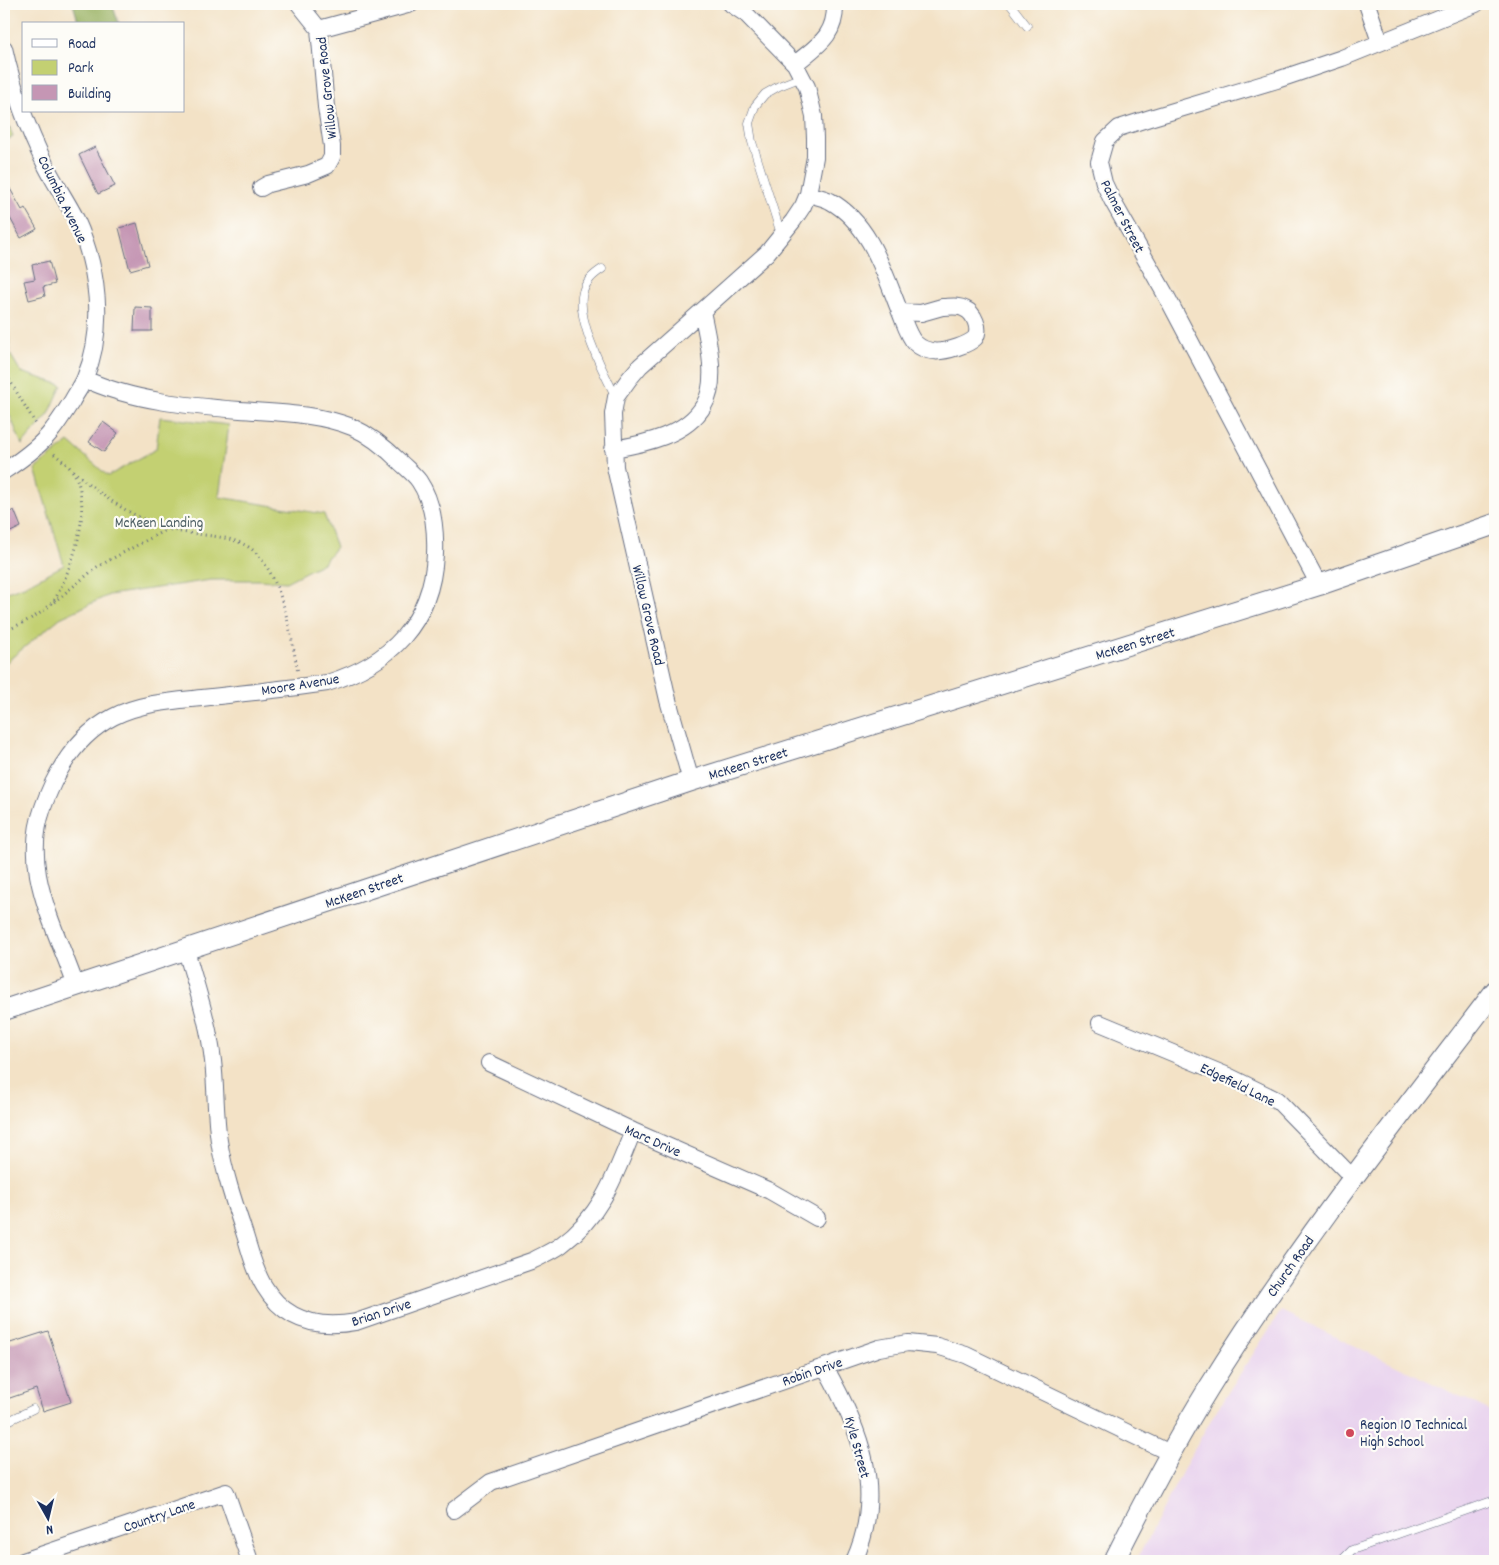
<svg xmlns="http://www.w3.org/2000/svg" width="1499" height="1565" viewBox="0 0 1499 1565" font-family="Dekko,sans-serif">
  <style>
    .built { fill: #e8d2ee }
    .green { fill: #c3d072; stroke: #6f8068 }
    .forest { fill: #9ab264; stroke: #5a7061 }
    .building { fill: #c596b4 }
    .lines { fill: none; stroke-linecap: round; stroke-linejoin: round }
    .service-casing { stroke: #676e82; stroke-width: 9 }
    .minor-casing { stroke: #676e82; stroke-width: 18 }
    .tertiary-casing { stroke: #676e82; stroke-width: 22 }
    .path { stroke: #676e82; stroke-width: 3; stroke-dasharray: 1 4; stroke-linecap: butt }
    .service { stroke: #fff; stroke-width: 8 }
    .minor { stroke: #fff; stroke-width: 16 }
    .tertiary { stroke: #fff; stroke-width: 20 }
    .poi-dot { fill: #d1495b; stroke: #fdfcf7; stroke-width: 2 }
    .labels { text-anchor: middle; stroke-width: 4.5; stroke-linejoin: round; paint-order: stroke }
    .street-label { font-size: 15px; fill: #1b2f5e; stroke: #fdfcf7 }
    .park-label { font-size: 15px; fill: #4d5f64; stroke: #fdfcf7 }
    .poi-label { font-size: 15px; fill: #1b2f5e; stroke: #fdfcf7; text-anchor: start }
  </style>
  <rect width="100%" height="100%" fill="#fdfcf7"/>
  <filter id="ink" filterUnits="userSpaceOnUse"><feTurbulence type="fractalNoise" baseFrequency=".02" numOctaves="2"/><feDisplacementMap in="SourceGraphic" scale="10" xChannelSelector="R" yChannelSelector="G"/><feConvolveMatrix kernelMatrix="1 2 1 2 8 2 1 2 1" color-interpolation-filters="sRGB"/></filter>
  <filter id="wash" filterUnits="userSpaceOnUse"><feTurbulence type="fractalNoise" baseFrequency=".0096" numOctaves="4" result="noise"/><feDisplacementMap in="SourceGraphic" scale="20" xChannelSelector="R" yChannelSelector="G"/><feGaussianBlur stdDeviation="1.12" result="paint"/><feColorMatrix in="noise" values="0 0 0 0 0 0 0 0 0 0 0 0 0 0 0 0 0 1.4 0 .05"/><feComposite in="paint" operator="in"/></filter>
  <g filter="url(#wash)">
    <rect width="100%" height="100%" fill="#f3e2c6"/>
    <path class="built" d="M1281,1311L1495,1413V1561H1136L1192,1453L1216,1411Z"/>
    <path class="green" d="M4,111L13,137L4,141Z
      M4,309L8,323L10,354L21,372L62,385L49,414L22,445L4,401Z
      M160,417L229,425L219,497L324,514L336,547L323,563L286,582L259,580H211L109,595L60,618L4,664V593L24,586L64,565L35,469L69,442L108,476L156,449Z"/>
    <path class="forest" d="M73,4H112L119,24H79Z"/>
    <g id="blocks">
      <path class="building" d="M95,147L115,186L98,194L79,155Z
        M4,178L22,210L25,208L37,229L21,238L4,207Z
        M137,223L148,265L130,270L119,228Z
        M49,261L55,284L43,287L45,296L29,300L24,281L35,279L32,265Z
        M135,307L152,308V331H134Z
        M103,422L118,433L104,452L89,442Z
        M14,510L21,527L4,535V515Z
        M48,1331L71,1402L43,1411L36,1389L4,1400V1345Z"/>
    </g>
  </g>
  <g filter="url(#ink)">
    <use href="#blocks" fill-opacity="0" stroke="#676e82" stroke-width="1"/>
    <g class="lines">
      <g class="service-casing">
        <path id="service" d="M1010,4L1027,26
          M781,234L752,142L749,123L755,106L765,94L779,86L802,77
          M602,269C593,275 586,281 583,292C575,318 604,374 616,397
          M4,1423L33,1409
          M1341,1561L1352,1550L1495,1500"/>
      </g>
      <g class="minor-casing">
        <path id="minor" d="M299,4L319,29L411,4
          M1367,4L1380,42
          M4,48C13,89 27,128 46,166C55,184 67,201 76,219C98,267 106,327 85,378C82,386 76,393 72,401C66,410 60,420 53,429C41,446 21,460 4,471
          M795,64C818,45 836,36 835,4
          M261,188L268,184L308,174L327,166L332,157V146L326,107L319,29
          M808,194C815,196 824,198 830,201C870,223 884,272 900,312
          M942,307C950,307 958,305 965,309C974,313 981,329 975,338C970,343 964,345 958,347C943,352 928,355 915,343C908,336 904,321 900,312L921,313Z
          M613,449C644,444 687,435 704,405C719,381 707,337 702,311
          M1319,585L1168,299L1112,200L1104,183L1099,162L1105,141L1119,128L1150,118L1277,80L1342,58L1476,4
          M691,781L668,700L615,467L613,414L616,397L629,379L640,366L702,311L767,253L793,221L803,206L808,194L815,157V138L814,116L807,87L795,64L746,14L731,4
          M186,950C196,986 209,1023 213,1061C216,1087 215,1114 219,1141C224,1172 234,1202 244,1232C250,1250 254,1270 264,1286C285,1321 318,1329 356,1322L534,1260C543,1255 553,1251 561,1245C602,1215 615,1176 633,1131
          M76,986C63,949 45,913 38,875C32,839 38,815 53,783C66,756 86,731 113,717C140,703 173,701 202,698C244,693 286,689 327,683C390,664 432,622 435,554C436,530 433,502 419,481C414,474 406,468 400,462C387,449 370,435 352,427C316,413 278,413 240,410C189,406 132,401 85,379
          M1100,1023L1228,1076L1277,1100L1353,1178
          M489,1063L633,1131L770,1191L817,1218
          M825,1367C860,1429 886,1491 854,1561
          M454,1510L491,1482L879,1348L908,1343L937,1346L966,1355L1170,1453
          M23,1561L226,1492L250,1561"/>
      </g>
      <g class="tertiary-casing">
        <path id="tertiary" d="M4,1010L691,781L1319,585L1495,524
          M1114,1561C1143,1503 1174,1444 1208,1389C1294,1250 1396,1121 1495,991"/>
      </g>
      <path class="path" d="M4,129L12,125
        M4,371L37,426
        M69,467C99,494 126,514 165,528C193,538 237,531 258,555C284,585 291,636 298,673
        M54,602L97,567L167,529
        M4,632C19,624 38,617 50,605C56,600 59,591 62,585C76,554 90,511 76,477C71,466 61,460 52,452"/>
      <use href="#service" class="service"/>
      <use href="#minor" class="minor"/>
      <use href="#tertiary" class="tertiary"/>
    </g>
  </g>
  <circle class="poi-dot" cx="1350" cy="1433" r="5"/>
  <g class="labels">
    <g class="street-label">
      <text transform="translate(326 88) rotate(-96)" y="5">Willow Grove Road</text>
      <text transform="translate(63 199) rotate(64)" y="5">Columbia Avenue</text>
      <text transform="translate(1123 216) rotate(63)" y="5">Palmer Street</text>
      <text transform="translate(649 615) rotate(77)" y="5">Willow Grove Road</text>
      <text transform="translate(1135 643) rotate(-17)" y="5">McKeen Street</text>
      <text transform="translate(300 684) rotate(-9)" y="5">Moore Avenue</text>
      <text transform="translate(748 763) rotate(-17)" y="5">McKeen Street</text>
      <text transform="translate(364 890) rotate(-19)" y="5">McKeen Street</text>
      <text transform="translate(1238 1084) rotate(26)" y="5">Edgefield Lane</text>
      <text transform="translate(653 1140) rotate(24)" y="5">Marc Drive</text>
      <text transform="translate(1290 1266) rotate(-55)" y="5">Church Road</text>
      <text transform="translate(381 1312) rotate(-18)" y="5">Brian Drive</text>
      <text transform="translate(812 1371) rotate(-19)" y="5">Robin Drive</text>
      <text transform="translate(858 1447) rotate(75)" y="5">Kyle Street</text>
      <text transform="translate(159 1515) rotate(-19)" y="5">Country Lane</text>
    </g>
    <g class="park-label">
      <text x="159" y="527">McKeen Landing</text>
    </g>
    <g class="poi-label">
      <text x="1360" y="1429">Region 10 Technical<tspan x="1360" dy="17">High School</tspan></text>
    </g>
  </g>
  <rect width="1499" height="1565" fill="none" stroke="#fdfcf7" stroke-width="20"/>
  <rect x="22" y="22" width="162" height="90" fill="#fdfcf7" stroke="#a3aaba"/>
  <rect x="32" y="39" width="25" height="8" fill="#ffffff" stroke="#a3aaba"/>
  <text x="68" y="48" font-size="15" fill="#1b2f5e">Road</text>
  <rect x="32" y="60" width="25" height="15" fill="#c3d072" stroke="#a3aaba"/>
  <text x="68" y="72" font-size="15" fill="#1b2f5e">Park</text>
  <rect x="32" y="85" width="25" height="15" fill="#c596b4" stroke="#a3aaba"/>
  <text x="68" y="98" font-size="15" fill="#1b2f5e">Building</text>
  <g transform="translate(48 1518) rotate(172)" stroke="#fdfcf7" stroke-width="4" paint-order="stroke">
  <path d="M0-4L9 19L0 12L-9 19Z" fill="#1b2f5e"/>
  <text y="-8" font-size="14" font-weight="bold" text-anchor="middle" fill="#1b2f5e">N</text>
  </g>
</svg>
